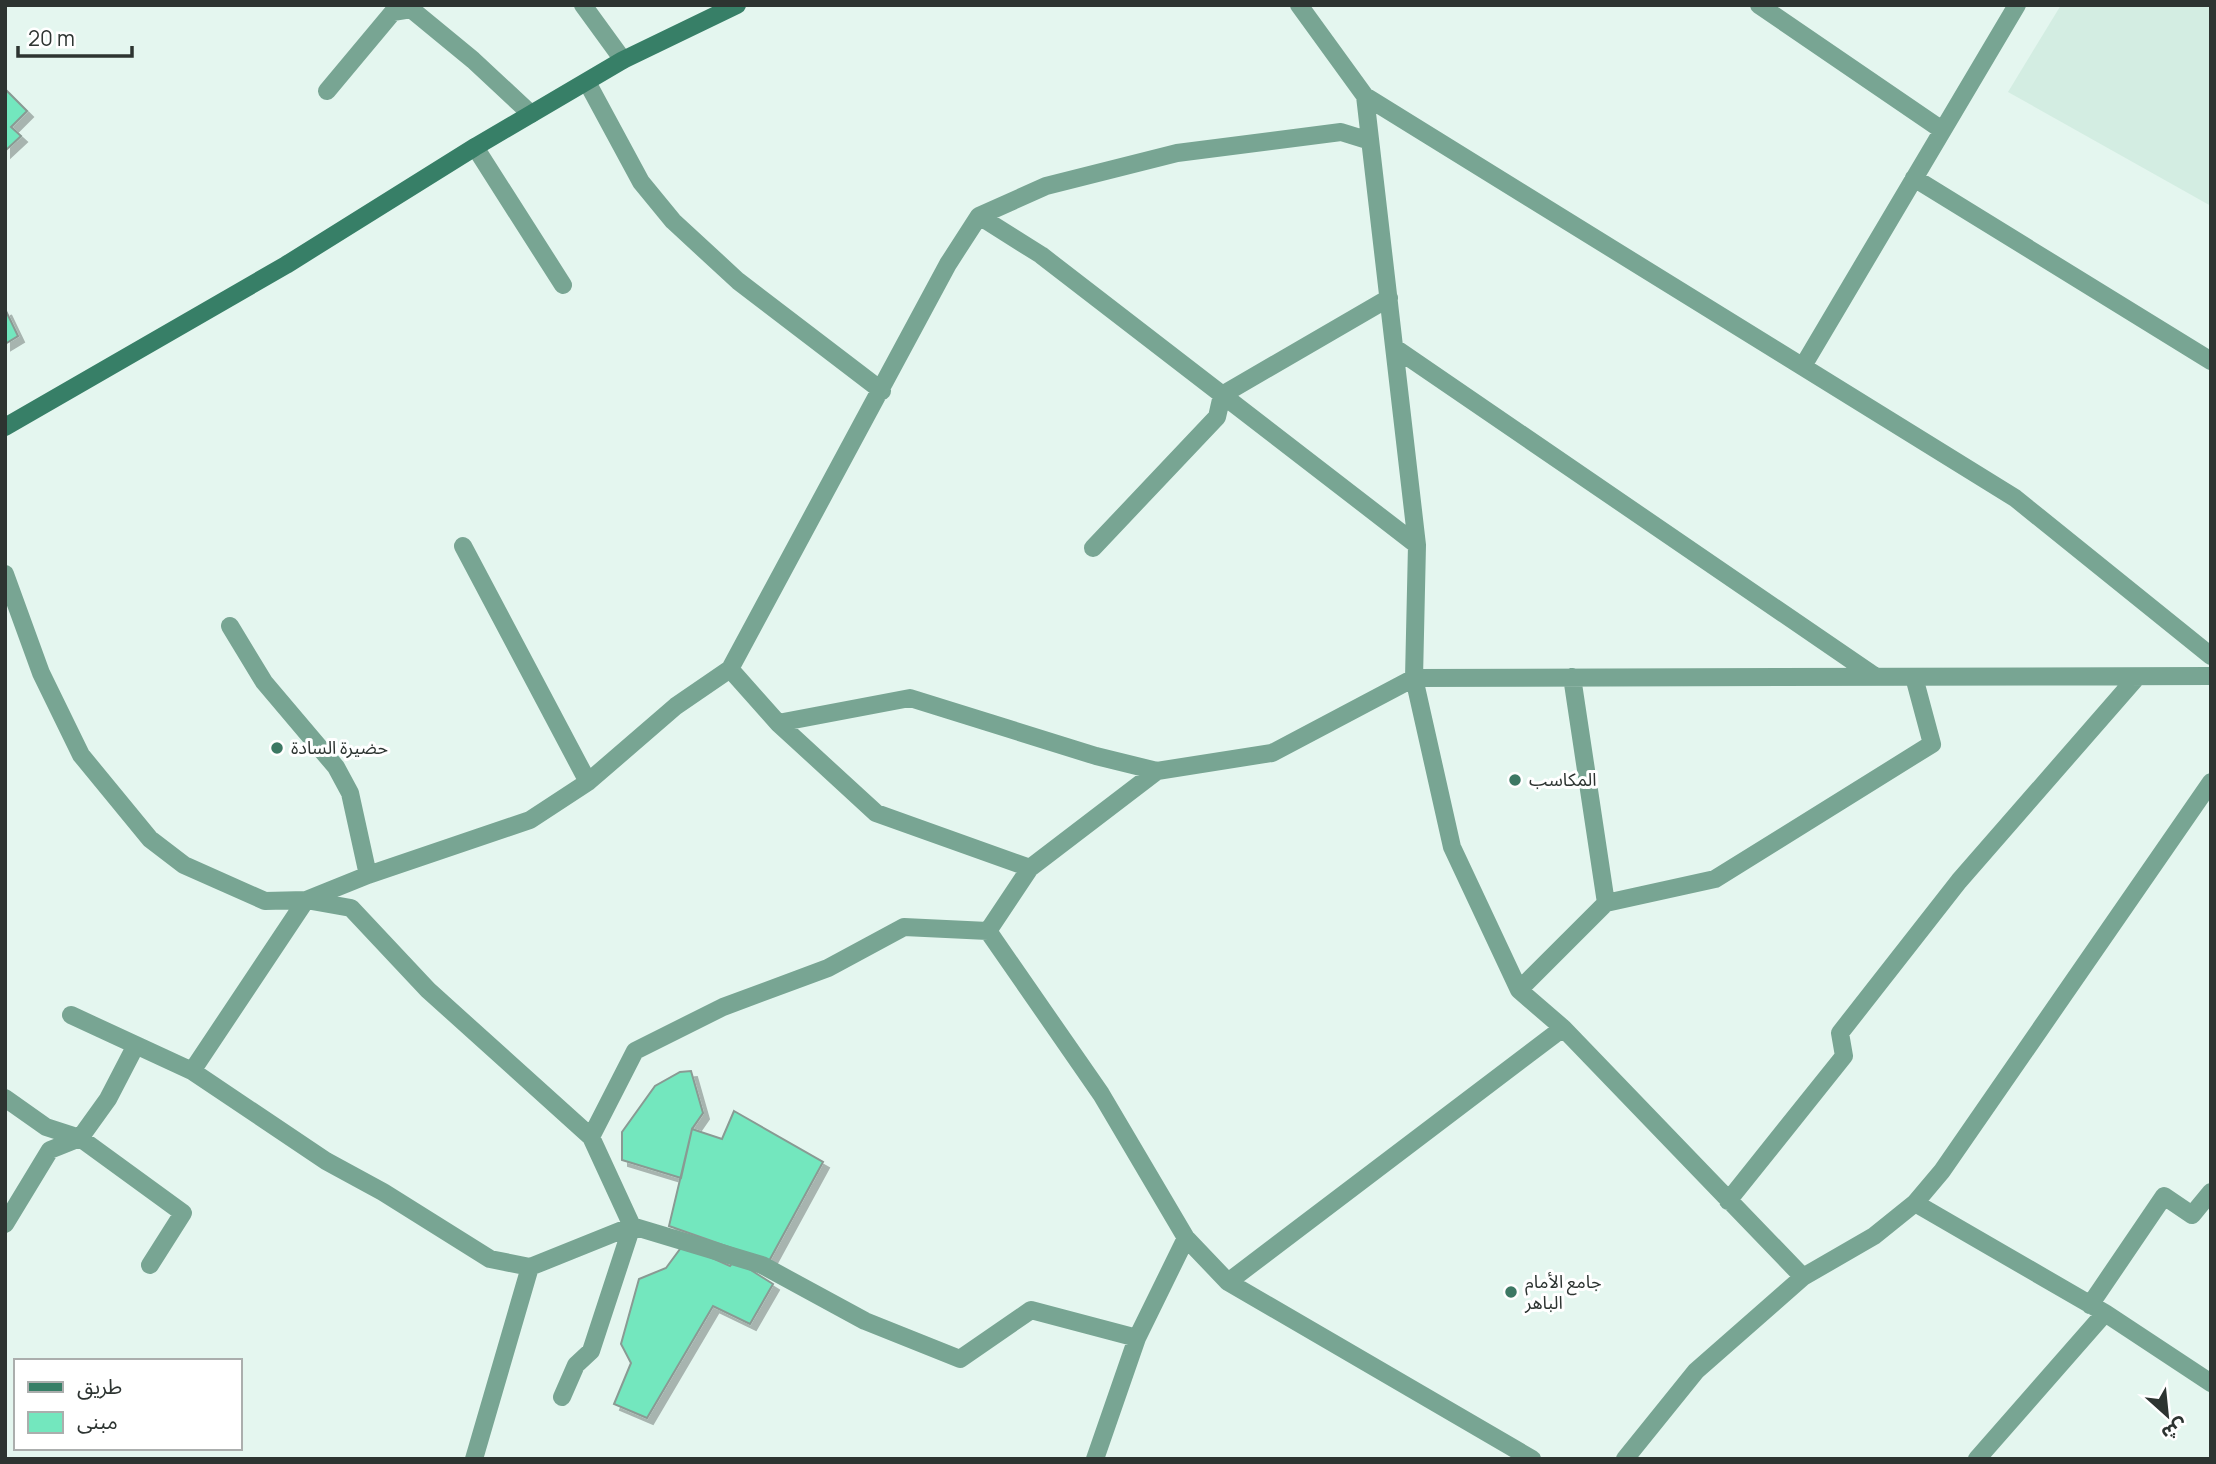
<svg xmlns="http://www.w3.org/2000/svg" width="2216" height="1464" viewBox="0 0 2216 1464" font-family="Manrope,'Noto Sans Arabic',sans-serif">
  <style>
    .built { fill: #d3ede2 }
    .building { fill: #73e7be; stroke: #899a93; stroke-width: 2; filter: url(#shadow) }
    .lines { fill: none; stroke-linecap: round; stroke-linejoin: round }
    .street { stroke: #78a593; stroke-width: 18 }
    .secondary { stroke: #377f67; stroke-width: 18 }
    .poi-dot { fill: #3c7863; stroke: #fff; stroke-width: 2.5 }
    .labels { text-anchor: middle; stroke-width: 6; stroke-linejoin: round; paint-order: stroke }
    .poi-label { font-size: 18px; fill: #2d3431; stroke: #fff; text-anchor: start }
  </style>
  <defs>
    <filter id="shadow"><feDropShadow dx="6" dy="6" stdDeviation="0" flood-color="#0004"/></filter>
  </defs>
  <rect width="100%" height="100%" fill="#e4f6ef"/>
  <path class="built" d="M2061,5H2211V206L2008,92Z"/>
  <path class="building" d="M5,89L27,111L11,127L21,136L5,151Z
    M5,309L18,336L5,344Z
    M691,1071L703,1113L692,1129L681,1178L622,1160V1132L655,1086L680,1072Z
    M734,1111L823,1162L769,1261L669,1226L692,1129L722,1139Z
    M683,1245L730,1266L735,1260L773,1284L750,1324L713,1306L647,1418L614,1404L631,1363L621,1344L639,1279L666,1268Z"/>
  <g class="lines">
    <path class="street" d="M583,5L623,60
      M1299,5L1365,96L1417,545L1414,678L1452,847L1519,990L1563,1028L1803,1277
      M1759,5L1942,130
      M587,82L641,182L673,221L738,281L882,391
      M327,91L393,12L411,9L473,60L531,114
      M1365,96L2015,498L2211,656
      M475,147L563,285
      M1914,178L2211,361
      M979,216L1041,255L1417,545
      M1395,348L1876,677
      M1803,366L2017,5
      M463,546L588,782
      M1093,548L1217,417L1222,395L1389,298
      M5,574L41,673L81,755L150,839L184,865L265,901L306,900L351,908L428,990L591,1137L635,1051L723,1007L828,968L904,927L988,931L1030,868L1157,771L1272,753L1414,678L2211,676
      M230,626L264,682L336,767L350,793L368,875
      M730,669L778,723L876,813L1030,868
      M778,723L910,698L1096,756L1157,771
      M1606,903L1715,879L1932,744L1914,677
      M988,931L1101,1094L1186,1238L1137,1338L1095,1459
      M1519,990L1606,903L1572,677
      M71,1015L192,1071L326,1161L383,1192L490,1259L530,1267L632,1226L591,1351L576,1365L562,1397
      M192,1071L306,900L368,875L530,820L588,782L676,706L730,669L948,264L979,216L1046,186L1177,153L1341,132L1370,141
      M5,1098L46,1127L80,1138L183,1213L150,1265
      M591,1137L632,1226L762,1265L865,1321L960,1359L1031,1310L1137,1338
      M1728,1201L1844,1056L1840,1033L1959,881L2137,677
      M1915,1203L2105,1313L2211,1383
      M5,1224L50,1150L80,1138L108,1099L136,1045
      M1186,1238L1228,1282L1532,1459
      M1228,1282L1563,1028
      M2090,1305L2164,1196L2192,1215L2211,1192
      M474,1459L530,1267
      M1625,1459L1696,1371L1803,1277L1874,1236L1915,1203L1942,1171L2211,782
      M1977,1459L2105,1313"/>
    <path class="secondary" d="M5,427L286,265L475,147L623,60L737,5"/>
  </g>
  <g class="poi-dot">
    <circle cx="277" cy="748" r="7"/>
    <circle cx="1515" cy="780" r="7"/>
    <circle cx="1511" cy="1292" r="7"/>
  </g>
  <g class="labels">
    <g class="poi-label">
      <text x="291" y="754">حضيرة السادة</text>
      <text x="1529" y="786">المكاسب</text>
      <text x="1525" y="1288">جامع الأمام<tspan x="1525" dy="21">الباهر</tspan></text>
    </g>
  </g>
  <rect width="2216" height="1464" fill="none" stroke="#2d3431" stroke-width="14"/>
  <rect x="14" y="1359" width="228" height="91" fill="#ffffff" stroke="#abaead" stroke-width="2"/>
  <rect x="28" y="1382" width="35" height="10" fill="#377f67" stroke="#abaead" stroke-width="2"/>
  <text x="77" y="1394" font-size="21" fill="#2d3431">طريق</text>
  <rect x="28" y="1412" width="35" height="21" fill="#73e7be" stroke="#abaead" stroke-width="2"/>
  <text x="77" y="1429" font-size="21" fill="#2d3431">مبنى</text>
  <g transform="translate(2167 1415) rotate(153)" stroke="#ffffff" stroke-width="5" paint-order="stroke">
  <path d="M0-5L12 26L0 18L-12 26Z" fill="#2d3431"/>
  <text y="-10" font-size="19" font-weight="bold" text-anchor="middle" fill="#2d3431">ش</text>
  </g>
  <path d="M18 46v10h114v-10" fill="none" stroke="#2d3431" stroke-width="3.5"/>
  <text x="28" y="46" font-size="21" fill="#2d3431" stroke="#ffffff" stroke-width="5" paint-order="stroke">20 m</text>
</svg>
